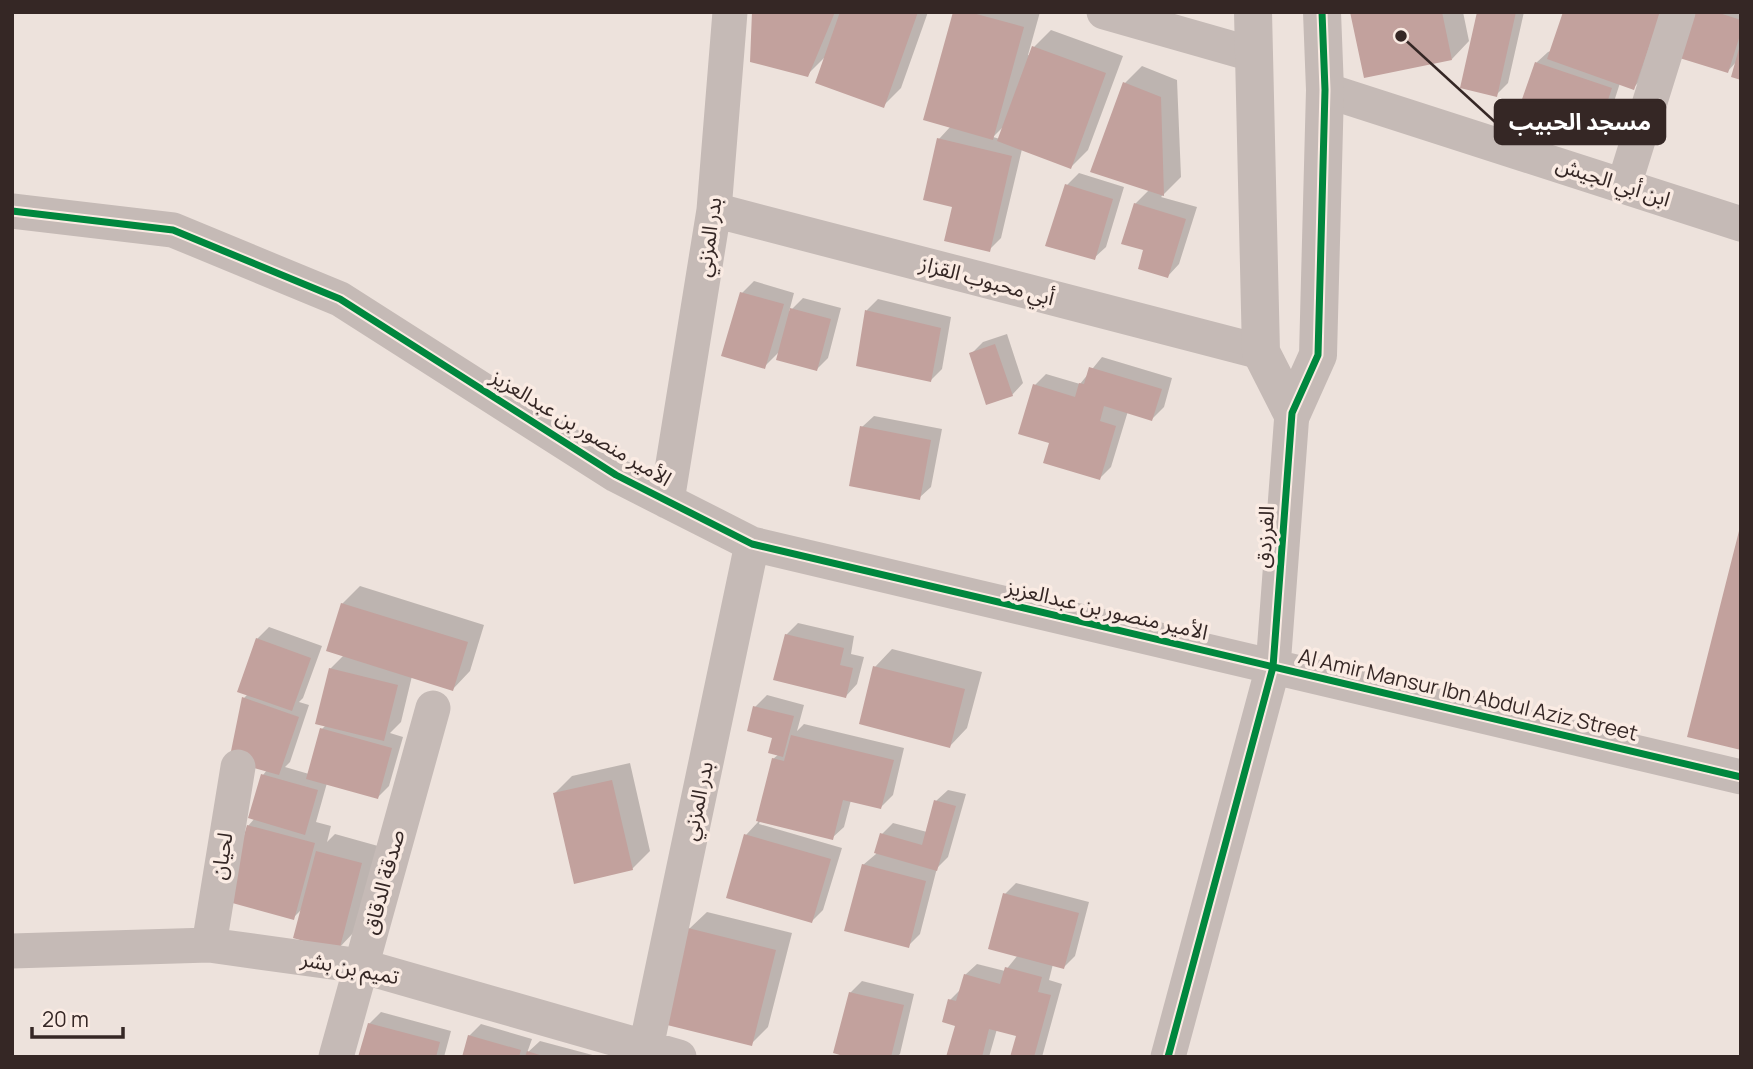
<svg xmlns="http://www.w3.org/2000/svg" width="1753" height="1069" viewBox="0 0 1753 1069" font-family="Manrope,'Noto Sans Arabic',sans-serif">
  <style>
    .shadow { fill: #0003; fill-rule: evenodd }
    .building { fill: #c2a19d }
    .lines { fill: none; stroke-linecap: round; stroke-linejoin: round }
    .minor { stroke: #c5bab6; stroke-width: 35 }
    .tertiary { stroke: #c5bab6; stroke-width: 38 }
    .cycleway-casing { stroke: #faebe3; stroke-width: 11 }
    .cycleway { stroke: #00873e; stroke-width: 7 }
    .labels { text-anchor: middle; stroke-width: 7; stroke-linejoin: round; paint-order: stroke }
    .street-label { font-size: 21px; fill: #352725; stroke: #faebe3 }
    .leader { fill: none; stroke: #352725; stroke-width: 2.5 }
    .callout-dot { fill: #352725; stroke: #faebe3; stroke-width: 2.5 }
    .callout { fill: #352725; stroke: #352725; stroke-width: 2.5 }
    .callout-label { font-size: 23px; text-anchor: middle; font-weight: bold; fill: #fff }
  </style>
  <rect width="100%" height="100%" fill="#ede2dc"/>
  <path class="shadow" d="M754,12H928L901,88L884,105L826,56L807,75Z
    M955,12H1040L1028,55L1031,56L1034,47L1051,30L1123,56L1088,150L1071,167L1022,149L1001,238L989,250L954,206L939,139L951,126ZM1005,125L1000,139L993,137Z
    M1352,12H1463L1469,41L1452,59Z
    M1479,12H1524L1508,83L1496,95Z
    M1668,12L1645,76L1633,88L1620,83L1609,117L1597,128L1536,63L1548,52Z
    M1688,12H1741V78L1737,61L1728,71Z
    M1142,66L1177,80L1181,177L1161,197L1197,207L1179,264L1168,276L1145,249L1135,204L1150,189L1125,83Z
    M1079,173L1124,187L1106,247L1094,258L1067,185Z
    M754,281L794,293L789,312L803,298L841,308L828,358L817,369L780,351L764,367L723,355L742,293Z
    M878,299L951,317L942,369L931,380L858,365L867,310Z
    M1007,334L1023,383L1012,395L971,354L983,342Z
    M1102,357L1172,378L1164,407L1152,419L1128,411L1111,467L1100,478L1051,442L1035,385L1046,374L1080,384Z
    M874,416L942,429L931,487L919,498L862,427Z
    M360,586L484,625L470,671L453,689L412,676L401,722L390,733L403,737L389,786L378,797L327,783L316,822L331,826L327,842L335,834L378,846L355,931L338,949L302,909L293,918L248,826L255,818L263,775L267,770L244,698L248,694L257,639L269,627L322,646L303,698L299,702L309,705L290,762L285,767L309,774L322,729L326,725L330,669L344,655L342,604Z
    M798,623L854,636L851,654L864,657L857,684L846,696L786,635Z
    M892,649L982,672L967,728L950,746L875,667Z
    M767,695L804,705L797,731L804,724L904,748L893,795L881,807L851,800L844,827L832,838L760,821L759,824L842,848L823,910L812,921L746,835L758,822L773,759L779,754L774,737L755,707Z
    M630,763L650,851L632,869L555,793L572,776Z
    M948,790L966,794L948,857L937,868L920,934L908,946L863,865L876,854L882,834L893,823L927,832L936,801Z
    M1016,883L1089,902L1075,956L1064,967L1053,964L1049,980L1062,984L1042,1057H1012L1018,1035L997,1029L989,1057H948L957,1025L950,1000L962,988L965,975L977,964L1005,971L1018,955L1005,894Z
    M707,912L792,933L768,1027L751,1044L689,929Z
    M862,981L914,994L900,1054L896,1057H854L850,993Z
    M381,1012L451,1031L444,1057H360L369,1024Z
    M481,1024L532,1039L527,1053L540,1041L600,1057H464L469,1036Z"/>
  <path class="building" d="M752,12H835L808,77L750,62Z
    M840,12H918L884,108L815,83Z
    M953,12H969L1024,27L993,140L923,120Z
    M1350,12H1442L1452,60L1364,78Z
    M1477,12H1516L1497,97L1460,88Z
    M1563,12H1661L1634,90L1547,59Z
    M1686,12H1716L1741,20V32L1728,73L1673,56Z
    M1740,45L1741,46V80L1731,77Z
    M1032,46L1106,73L1071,169L997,141Z
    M1535,62L1612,88L1598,130L1520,105Z
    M1123,82L1161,97L1164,196L1090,172Z
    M937,138L1012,156L990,252L944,241L952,207L923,200Z
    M1065,184L1113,199L1095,260L1045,246Z
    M1134,203L1186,219L1168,278L1138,269L1143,250L1121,244Z
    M740,292L784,304L765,369L721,356Z
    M790,308L831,319L817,371L776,360Z
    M865,310L941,328L931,382L856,366Z
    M995,344L1013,396L986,405L969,353Z
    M1089,367L1162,389L1152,421L1104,406L1100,421L1116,426L1100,480L1043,463L1049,443L1018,434L1033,384L1075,397L1079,383L1084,384Z
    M860,426L931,440L920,500L849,486Z
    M1740,527H1741V750L1687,737Z
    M341,603L468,642L453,691L326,651Z
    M785,634L844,648L840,665L853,668L846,698L773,680Z
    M256,638L311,658L292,711L237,692Z
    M873,666L965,689L950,748L859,724Z
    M329,668L398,685L384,741L315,724Z
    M242,697L299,717L279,775L229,761Z
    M753,706L794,716L783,757L768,753L772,738L747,731Z
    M320,728L392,748L378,799L306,779Z
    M791,735L894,760L881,809L843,800L833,840L756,821L772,758L784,761Z
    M261,774L318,790L305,835L248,818Z
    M612,780L633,870L574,884L553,793Z
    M934,800L956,806L937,871L874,853L880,833L922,845Z
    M247,825L315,843L294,920L225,901Z
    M744,834L831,859L812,923L726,898Z
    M316,851L362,863L339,951L293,938Z
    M862,864L926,881L909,948L844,931Z
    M1003,893L1079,913L1064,969L988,949Z
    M688,928L776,950L752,1046L663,1024Z
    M1005,967L1042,977L1038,992L1051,995L1034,1057H1010L1016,1036L989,1029L982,1057H946L955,1026L942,1022L948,999L956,1001L964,974L1000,984Z
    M849,992L904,1005L891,1057H847L833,1053Z
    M368,1023L440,1042L436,1057H358Z
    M468,1035L521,1050L519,1057H462Z
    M527,1051L543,1056V1057H525Z"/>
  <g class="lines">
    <path class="minor" d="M1104,12L1255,55
      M1325,90L1741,224
      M1624,185L1678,12
      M714,210L1261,352
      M12,211L173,230L340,299L616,475L752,544L1741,777
      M667,501L714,210L730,12
      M209,945L238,767
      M12,951L209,945L361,966L679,1057
      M336,1057L433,708
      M644,1057L752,544
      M1168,1057L1273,667L1292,413"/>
    <path class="tertiary" d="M1253,12L1261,352L1292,413
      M1292,413L1318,355L1325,90L1322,12"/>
    <g class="cycleway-casing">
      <path id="cycleway" d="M12,211L173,230L340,299L616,475L752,544L1741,777
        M1168,1057L1273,667L1292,413L1318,355L1325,90L1322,12"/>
    </g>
    <use href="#cycleway" class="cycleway"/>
  </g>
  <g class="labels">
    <g class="street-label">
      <text transform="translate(1613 182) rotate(18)" y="7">ابن أبي الجيش</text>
      <text transform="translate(709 237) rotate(-82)" y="7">بدر المزني</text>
      <text transform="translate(987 281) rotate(15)" y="7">أبي محبوب القزاز</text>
      <text transform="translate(581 428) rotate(31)" y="7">الأمير منصور بن عبدالعزيز</text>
      <text transform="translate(1265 537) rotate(-86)" y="7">الفرزدق</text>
      <text transform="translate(1107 610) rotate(13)" y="7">الأمير منصور بن عبدالعزيز</text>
      <text transform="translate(1468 695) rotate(13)" y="7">Al Amir Mansur Ibn Abdul Aziz Street</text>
      <text transform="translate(698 801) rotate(-78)" y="7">بدر المزني</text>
      <text transform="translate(222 856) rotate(-81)" y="7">لحيان</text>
      <text transform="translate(384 882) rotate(-75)" y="7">صدقة الدقاق</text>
      <text transform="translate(350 968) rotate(11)" y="7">تميم بن بشر</text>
    </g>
  </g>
  <path class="leader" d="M1401 36L1495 122"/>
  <circle class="callout-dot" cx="1401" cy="36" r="7"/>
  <rect class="callout" x="1495" y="100" width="170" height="44" rx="7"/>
  <g class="callout-label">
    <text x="1580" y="130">مسجد الحبيب</text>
  </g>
  <rect width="1753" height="1069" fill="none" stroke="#352725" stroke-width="28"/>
  <path d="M32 1027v10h91v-10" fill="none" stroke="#352725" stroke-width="3.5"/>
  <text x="42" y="1027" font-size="21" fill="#352725" stroke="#faebe3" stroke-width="5" paint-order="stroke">20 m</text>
</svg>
